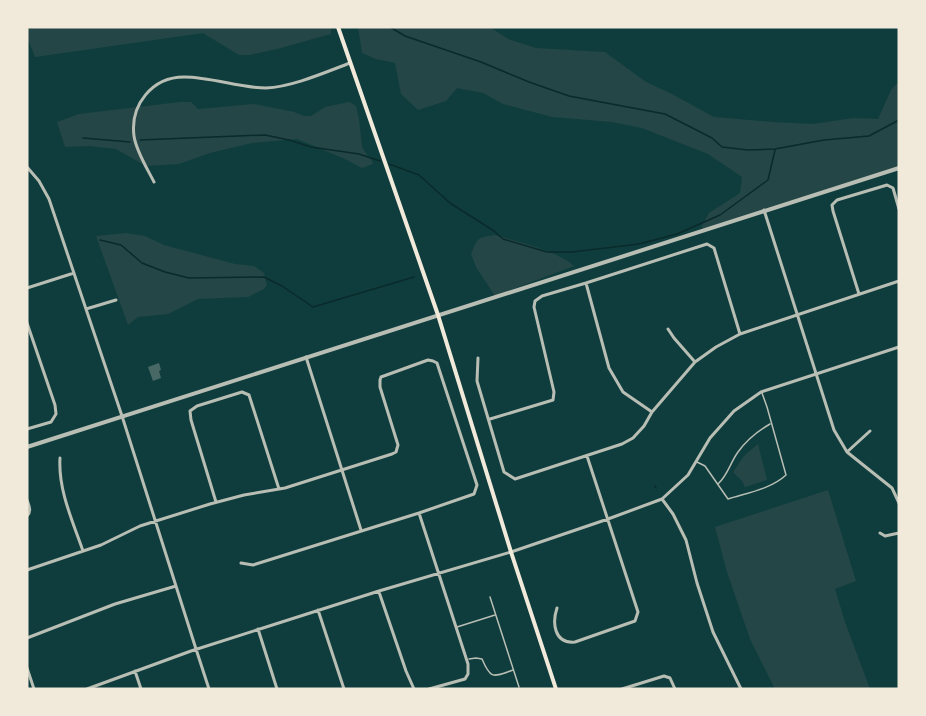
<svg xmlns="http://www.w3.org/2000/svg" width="926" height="716" viewBox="0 0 926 716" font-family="'Noto Sans',sans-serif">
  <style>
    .green { fill: #244646 }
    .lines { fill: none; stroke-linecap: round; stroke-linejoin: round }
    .stream { stroke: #0a2a2b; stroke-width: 1.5 }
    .building { fill: #486865 }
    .service { stroke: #b8beb3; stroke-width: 1.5 }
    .minor { stroke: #b8beb3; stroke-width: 3 }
    .tertiary { stroke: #b8beb3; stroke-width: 4 }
    .secondary { stroke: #f1e9da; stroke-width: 4 }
  </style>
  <rect width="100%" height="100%" fill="#0f3d3e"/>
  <path class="green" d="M27,27H331V34L277,49L249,55H239L203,33L35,57L29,42H27Z
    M358,27H490L508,39L536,48L605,52L646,82L670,93L714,117L773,122L813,124L853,118L878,119L891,90L899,81V167L708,231L701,227L709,213L740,193L742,177L708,154L642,128L612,122L552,117L503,104L483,93L457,88L446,101L418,110L401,94L395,63L376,59L362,53Z
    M180,102H191L198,109L254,104L294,112L304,116H311L325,107L349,102L356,106L359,119L362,147L367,155L372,161L373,164L362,168L358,166L345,159L297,139L252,143L210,153L179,164L146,166L116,149L89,146L65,147L57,122L79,114Z
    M126,233L145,236L164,245L235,264L254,266L264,273L267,285L264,289L248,297L198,299L168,314L138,317L128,325L96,236Z
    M495,235C518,242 556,250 574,266L495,296L476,267L471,254C478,238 476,238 495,235Z
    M758,444L767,480L745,487L742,481L733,472L744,456Z
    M828,490L856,581L835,589L845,622L870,689H775L750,639L727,572L715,527Z"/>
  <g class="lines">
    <path class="stream" d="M390,27L405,36L481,62L529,82L569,96L665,114L712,138L722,147L748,150L775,149L824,140L869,136L899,120
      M83,138L130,142
      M140,140L265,135L289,140L311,147L359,154L380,161
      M389,164L419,175L450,203L494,231L503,239L547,252H572L639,244L677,234L720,215L768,180L775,150
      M100,240L121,245L142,263L165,272L189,278L264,277L282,286L313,307L414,277
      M655,486L656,488"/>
  </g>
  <path class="building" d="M159,363L161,370L159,371L161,378L153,381L148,367Z"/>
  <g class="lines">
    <path class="service" d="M697,462L705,466L728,499C747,493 771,489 786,475L767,407L762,393
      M718,484C728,475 730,463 738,452C746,441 758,431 770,424
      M490,597L519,687
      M457,627L495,615
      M469,659L476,658L482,659C491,680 493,677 513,670"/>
    <path class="minor" d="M27,167L39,181L49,199L122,416L196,649L209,689
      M154,182C147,168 136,151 134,136C130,105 152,77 184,77C212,77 239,88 266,88C292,87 326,72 350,63
      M764,210L834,430L847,452L892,488L899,503
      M586,283L609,368L623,392L652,412
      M27,288L74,273
      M859,294L833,211L832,205L837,200L887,185L893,188L899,209
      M86,309L116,300
      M27,323L55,405L56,414L51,422L27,429
      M668,329L674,338L695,362
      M306,357L361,530
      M478,358L477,381L504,472L515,479L622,444L633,438L644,426L652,412L695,362L716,347L740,334L899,281
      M490,419L553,400L554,392L534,307L535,301L542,296L586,283L707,244L714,248L740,334
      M847,452L870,431
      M60,458C58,490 73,522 83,551
      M662,499L673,514L686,540L697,583L713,632L741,689
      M27,500C29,506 32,511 27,516
      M216,502L191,420L190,411L197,406L242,392L249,395L279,489
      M419,513L468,664V674L465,679L429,689
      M880,533L885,536L899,533
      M27,570L101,545L140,526L210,504L244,495L285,488L392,454L396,452L398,445L380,387V380L381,377L428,360L433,361L437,363L477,485L474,494L419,513L253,565L241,563
      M379,592L406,671L414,689
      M557,608C552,623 554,644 575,642L635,621L638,612L587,456
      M318,610L344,689
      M258,629L277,689
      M27,638L115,604L176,586
      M27,668L34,689
      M135,671L141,689
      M87,689L191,651L379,591L511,552L608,519L662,499L688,475L710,438L734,411L761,392L899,347
      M622,689L664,676L670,678L675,689"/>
    <path class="tertiary" d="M27,447L899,168"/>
    <path class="secondary" d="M338,27L438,315L511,552L556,689"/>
  </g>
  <rect width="926" height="716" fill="none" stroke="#f1e9da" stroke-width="57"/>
</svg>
